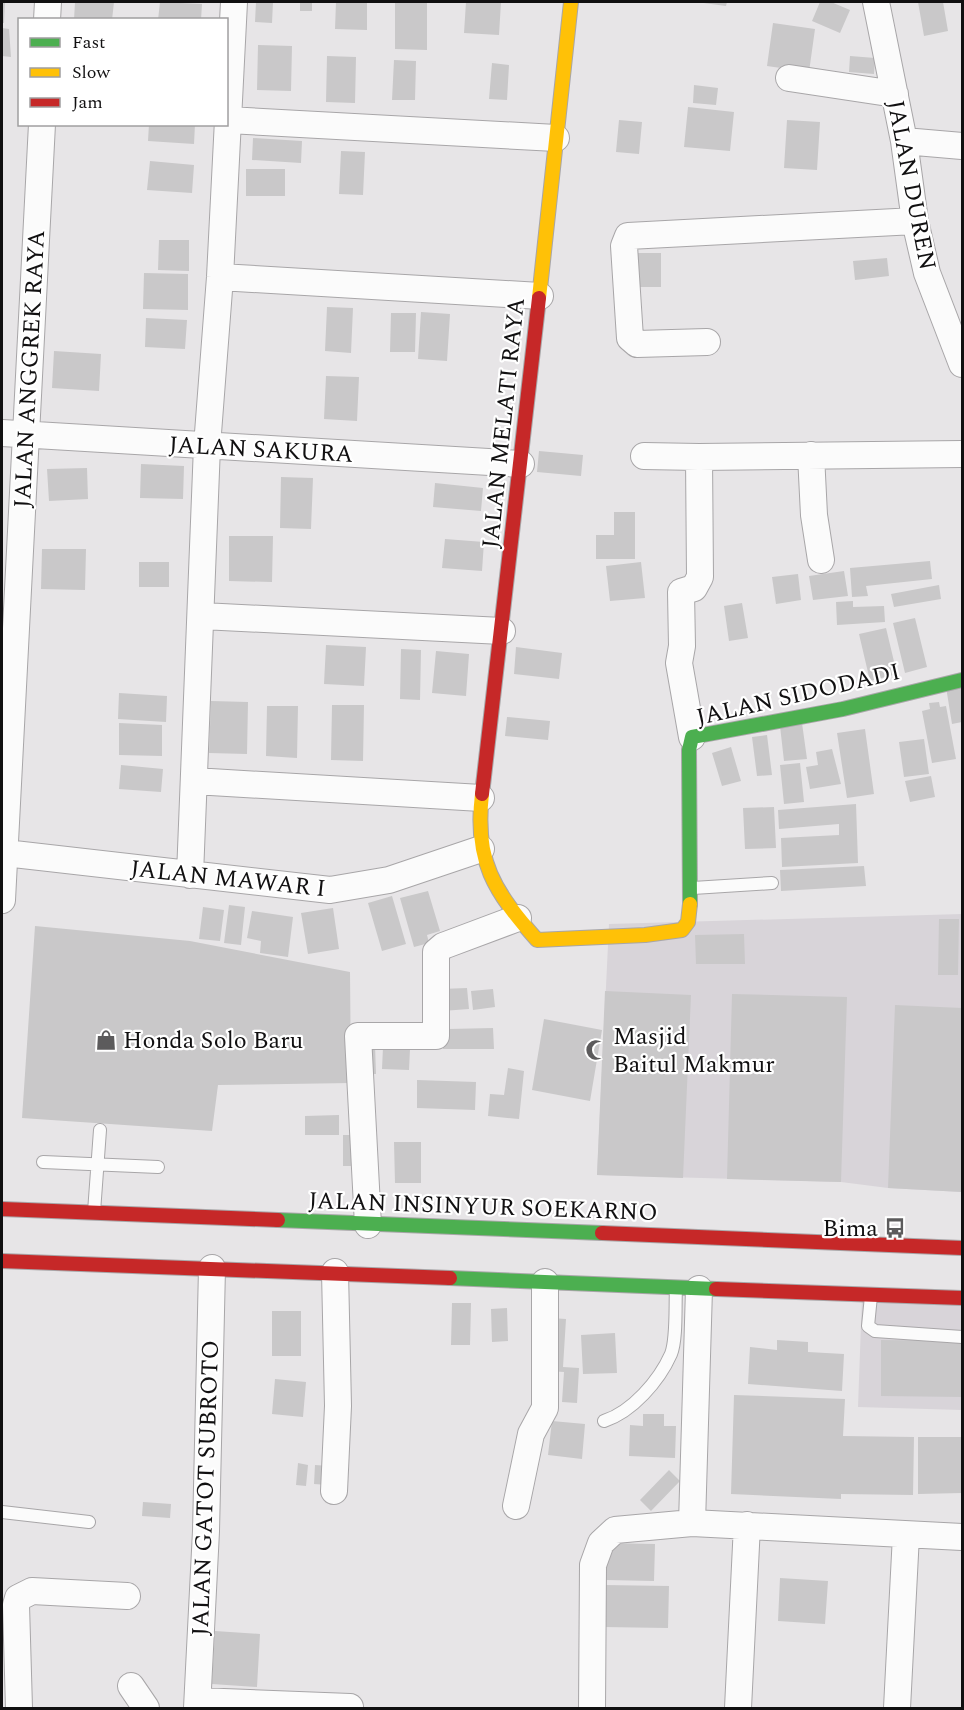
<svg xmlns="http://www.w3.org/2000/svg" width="964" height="1710" viewBox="0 0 964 1710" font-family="Spectral,serif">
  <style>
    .built { fill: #d8d4d9 }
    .building { fill: #c9c8c9 }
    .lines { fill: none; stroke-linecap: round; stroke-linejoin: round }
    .lane-casing { stroke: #a8a6a8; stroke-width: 14 }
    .street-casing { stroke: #a8a6a8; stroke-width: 28 }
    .fast-casing { stroke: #a8a6a8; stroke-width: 16 }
    .slow-casing { stroke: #a8a6a8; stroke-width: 16 }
    .jam-casing { stroke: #a8a6a8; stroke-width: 16 }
    .lane { stroke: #fbfbfb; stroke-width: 12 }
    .street { stroke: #fbfbfb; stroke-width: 26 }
    .fast { stroke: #4caf50; stroke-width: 14 }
    .slow { stroke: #ffc107; stroke-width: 14 }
    .jam { stroke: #c62828; stroke-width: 14 }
    .labels { text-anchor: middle; stroke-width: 4.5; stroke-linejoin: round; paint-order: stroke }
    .street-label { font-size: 24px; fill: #111011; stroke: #fff }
    .poi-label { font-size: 24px; fill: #111011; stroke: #fff; text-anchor: start }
  </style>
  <rect width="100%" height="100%" fill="#e7e5e7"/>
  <path class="built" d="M962,914V1192L888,1188L841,1182L597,1175L609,924Z
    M862,1297L962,1300V1410L858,1407Z"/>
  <path class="building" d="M2,2H5L4,23H2Z
    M75,2H114L112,20H74Z
    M160,2L202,4L201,20H158Z
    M256,2H273L272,23L255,22Z
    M300,2H312V11H300Z
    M336,2H367V30L335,29Z
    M395,2H427V50L395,49Z
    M466,2H501L499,35L464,33Z
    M696,2H727L726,6Z
    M820,2H831L850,10L840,33L812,21Z
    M918,2H943L948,31L924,36Z
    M773,23L815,29L809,72L767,66Z
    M2,28L9,29L11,57L2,56Z
    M258,45L292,46L291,91L257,90Z
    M327,56L356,57L355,103L326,102Z
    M850,56L875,58L874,74L849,72Z
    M394,60L416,61L415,100H392Z
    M492,63L509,65L507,100L489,99Z
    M694,85L718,88L716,105L693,103Z
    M688,107L734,112L730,151L684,147Z
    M619,120L642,122L639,154L616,152Z
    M787,120L820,122L817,170L784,168Z
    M149,124H195L194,144L148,141Z
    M253,138L302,141L301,163L252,160Z
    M341,151L365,152L363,195L339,194Z
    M150,161L194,165L192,193L147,190Z
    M246,169H285V196H246Z
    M159,240H189V271L158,270Z
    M629,253H661V287H630Z
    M887,258L889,276L855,280L853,261Z
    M144,273L188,274V310L143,309Z
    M327,307L353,308L351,353L325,351Z
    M421,312L450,314L447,361L418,359Z
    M391,313H416L415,352H390Z
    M146,318L187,320L185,349L145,347Z
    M54,351L101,354L99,391L52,388Z
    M326,376L359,377L357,421L324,419Z
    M539,451L583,455L581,476L537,472Z
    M141,464L184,466L183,499L140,498Z
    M87,468L88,499L49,501L47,469Z
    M281,477L313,478L311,529L280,528Z
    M435,483L483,488L481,511L433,507Z
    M614,512H635V559H596V535H614Z
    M229,536H273L272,582L229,581Z
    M445,539L484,542L482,571L442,568Z
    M42,549H86L85,590L41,589Z
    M930,561L932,579L866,586L868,596L852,597L850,568Z
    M139,562H169V587H139Z
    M641,562L645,598L610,601L606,566Z
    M844,571L848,596L813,600L809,576Z
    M798,574L801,600L776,604L772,577Z
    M939,585L941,599L894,607L891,594Z
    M853,601V607L884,606L885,622L837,625L836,602Z
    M742,603L748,638L729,641L724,606Z
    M915,618L927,667L905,673L893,623Z
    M886,628L897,674L870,681L859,634Z
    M326,645L366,647L364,686L324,684Z
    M516,647L562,653L559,679L514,674Z
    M401,649L421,650L420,700L400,699Z
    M436,651L469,654L466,696L432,693Z
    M962,685V722L952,724L946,687Z
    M119,693L167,696L166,722L118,719Z
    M211,701L248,702L247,754L209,753Z
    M939,702L940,707L946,706L956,759L932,763L922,711L930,709L929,703Z
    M332,705H364L363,761L331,760Z
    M267,706H298L297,758L266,756Z
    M507,717L550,721L548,740L505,736Z
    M119,723L162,725V756L119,755Z
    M802,723L807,759L784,761L780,726Z
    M865,729L874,794L847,798L837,733Z
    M767,735L772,775L757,776L752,737Z
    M924,739L929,774L904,777L899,742Z
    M731,747L741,781L722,786L712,753Z
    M832,749L841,784L810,789L806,767L818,765L816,752Z
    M800,763L804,802L784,804L780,765Z
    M121,765L163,769L161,792L119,789Z
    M931,776L935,797L910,802L905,781Z
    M856,804L858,863L782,867L781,838L839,835V824L779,829L778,810Z
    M774,807L776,848L745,849L743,808Z
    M864,866L866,886L781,891L780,870Z
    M428,891L440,931L427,935L429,943L414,947L400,898Z
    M392,896L406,944L382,951L368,903Z
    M229,905L245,907L241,945L224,943Z
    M203,907L224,910L220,941L199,939Z
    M333,908L339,949L308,954L301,913Z
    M252,911L293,917L288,957L260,953L261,941L247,938Z
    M939,919H959L958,975H938Z
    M35,926L190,941L350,972L351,1083L218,1085L212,1131L22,1118Z
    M744,934L745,964H696L695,935Z
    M467,988L469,1009L442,1011L441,989Z
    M493,989L495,1007L473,1010L471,991Z
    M605,991L691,995L683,1178L597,1175Z
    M732,994L847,997L841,1182L727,1179Z
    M895,1005L962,1008V1192L888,1188Z
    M544,1019L602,1030L590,1101L532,1090Z
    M493,1028L494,1049H443V1038L448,1039V1029Z
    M359,1045H375L376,1074H360Z
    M383,1047L410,1049L409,1070L382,1069Z
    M508,1068L524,1071L519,1119L488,1116L490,1094L504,1095Z
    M417,1080L476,1082L475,1110L417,1108Z
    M339,1115V1135H305V1116Z
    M343,1135H359V1166H343Z
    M394,1142H421V1183H395Z
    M452,1303H471L470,1345H451Z
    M507,1308L508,1341L492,1342L491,1309Z
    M272,1311H301V1356H272Z
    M551,1318L566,1319L563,1367L579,1368L577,1403L562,1402L564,1372L548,1371Z
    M615,1333L617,1373L583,1374L581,1335Z
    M777,1340L808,1342V1352L844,1354L842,1391L748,1384L750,1347L777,1350Z
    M881,1340L962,1341V1397L881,1396Z
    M275,1379L306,1382L303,1417L272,1414Z
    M734,1395L845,1399L843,1436L914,1437L913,1495L841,1494V1499L731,1494Z
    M643,1414H664V1426H676L675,1458L629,1456L630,1425L643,1426Z
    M552,1421L585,1424L582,1459L548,1455Z
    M918,1437H962V1493L918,1494Z
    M298,1463L308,1465L306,1486L296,1485Z
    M315,1465L329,1466L328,1485L314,1484Z
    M669,1470L680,1481L651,1511L640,1500Z
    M143,1502L171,1504L170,1518L142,1516Z
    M606,1543L655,1544L654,1581L606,1580Z
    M780,1578L828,1581L825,1624L778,1621Z
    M604,1585L669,1586L668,1628L603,1627Z
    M215,1631L260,1634L257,1687L212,1684Z"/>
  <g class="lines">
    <g class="lane-casing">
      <path id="lane" d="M693,888L772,883
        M43,1162L158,1167
        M94,1212L100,1130
        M871,1296L868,1326L875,1331L962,1337
        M604,1421C632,1412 659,1381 671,1354C677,1339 675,1306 676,1289
        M2,1512L89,1522"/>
    </g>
    <g class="street-casing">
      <path id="street" d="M876,2L904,141L915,221L927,273L962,364
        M47,20L48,2
        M789,78L895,94
        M228,120L556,138
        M904,141L962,146
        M220,277L540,296
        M707,342L637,344L630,338L624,246L628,236L915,221
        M2,433L521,464
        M811,455L814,515L821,560
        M644,456L699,457
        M202,616L502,631
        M692,737L679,663L682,646L681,592L694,588L700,577L699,457L962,454
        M194,781L481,798
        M5,853L330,890L389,880L481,849
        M190,875L207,446L220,277L234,2
        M2,900L42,124
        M368,1225L358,1036H436V952L443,946L518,918
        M699,1289L692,1523L962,1537
        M334,1491L338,1406L335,1272
        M516,1506L531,1434L545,1408V1282
        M131,1686L146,1708
        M198,1701L350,1707
        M19,1708L16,1605L18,1598L32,1591L127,1596
        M197,1708L206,1531L212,1268
        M592,1708L593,1565L601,1543L615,1530L692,1523
        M738,1708L747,1525
        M897,1708L906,1535"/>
    </g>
    <g class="fast-casing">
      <path id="fast" d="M690,904L689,750L692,737L843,709L962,680
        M278,1220L602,1233
        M450,1278L716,1289"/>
    </g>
    <g class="slow-casing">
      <path id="slow" d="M539,298L571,2
        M482,794C474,861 494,891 537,940L645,935L682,930L688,922L690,904"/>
    </g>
    <g class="jam-casing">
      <path id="jam" d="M482,794L539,298
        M2,1209L278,1220
        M602,1233L962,1248
        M2,1261L450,1278
        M716,1289L962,1298"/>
    </g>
    <use href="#lane" class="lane"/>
    <use href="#street" class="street"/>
    <use href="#fast" class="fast"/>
    <use href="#slow" class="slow"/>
    <use href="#jam" class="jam"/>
  </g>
  <defs>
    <g id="shop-bare" transform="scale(1.62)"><path d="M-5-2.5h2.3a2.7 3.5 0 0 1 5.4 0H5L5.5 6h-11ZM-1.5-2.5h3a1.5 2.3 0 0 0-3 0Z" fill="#5c5b5c" stroke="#fff" stroke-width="2.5" paint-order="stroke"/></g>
    <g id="mosque-bare" transform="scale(1.62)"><path d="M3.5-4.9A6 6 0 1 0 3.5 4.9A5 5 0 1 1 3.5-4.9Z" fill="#5c5b5c" stroke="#fff" stroke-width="2.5" paint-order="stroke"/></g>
    <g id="bus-bare" transform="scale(1.62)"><path d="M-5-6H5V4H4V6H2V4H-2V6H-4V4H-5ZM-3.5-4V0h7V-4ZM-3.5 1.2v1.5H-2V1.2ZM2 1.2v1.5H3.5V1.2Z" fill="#5c5b5c" stroke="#fff" stroke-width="2.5" paint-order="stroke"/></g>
  </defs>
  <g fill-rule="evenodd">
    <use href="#shop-bare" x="106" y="1040"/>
    <use href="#mosque-bare" x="596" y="1050"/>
    <use href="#bus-bare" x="895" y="1228"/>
  </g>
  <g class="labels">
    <g class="street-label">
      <text transform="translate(912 185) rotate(79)" y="8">JALAN DUREN</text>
      <text transform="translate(29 369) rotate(-87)" y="8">JALAN ANGGREK RAYA</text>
      <text transform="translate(503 423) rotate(-84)" y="8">JALAN MELATI RAYA</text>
      <text transform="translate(261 449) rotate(3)" y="8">JALAN SAKURA</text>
      <text transform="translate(798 694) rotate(-13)" y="8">JALAN SIDODADI</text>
      <text transform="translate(228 878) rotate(6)" y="8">JALAN MAWAR I</text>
      <text transform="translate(483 1206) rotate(2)" y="8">JALAN INSINYUR SOEKARNO</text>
      <text transform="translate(205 1488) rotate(-88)" y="8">JALAN GATOT SUBROTO</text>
    </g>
    <g class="poi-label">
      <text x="613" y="1044">Masjid<tspan x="613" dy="28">Baitul Makmur</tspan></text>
      <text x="123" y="1048">Honda Solo Baru</text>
      <text x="878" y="1236" text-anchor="end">Bima</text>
    </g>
  </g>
  <rect width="964" height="1710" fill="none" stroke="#111011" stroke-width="6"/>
  <rect x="18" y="18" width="210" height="108" fill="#ffffff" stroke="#a09fa0" stroke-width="1.5"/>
  <rect x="30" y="38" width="30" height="9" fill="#4caf50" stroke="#a09fa0" stroke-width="1.5"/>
  <text x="72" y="48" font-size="18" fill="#111011">Fast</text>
  <rect x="30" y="68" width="30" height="9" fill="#ffc107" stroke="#a09fa0" stroke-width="1.5"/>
  <text x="72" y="78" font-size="18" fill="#111011">Slow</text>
  <rect x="30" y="98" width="30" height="9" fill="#c62828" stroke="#a09fa0" stroke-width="1.5"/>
  <text x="72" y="108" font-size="18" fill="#111011">Jam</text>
</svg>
